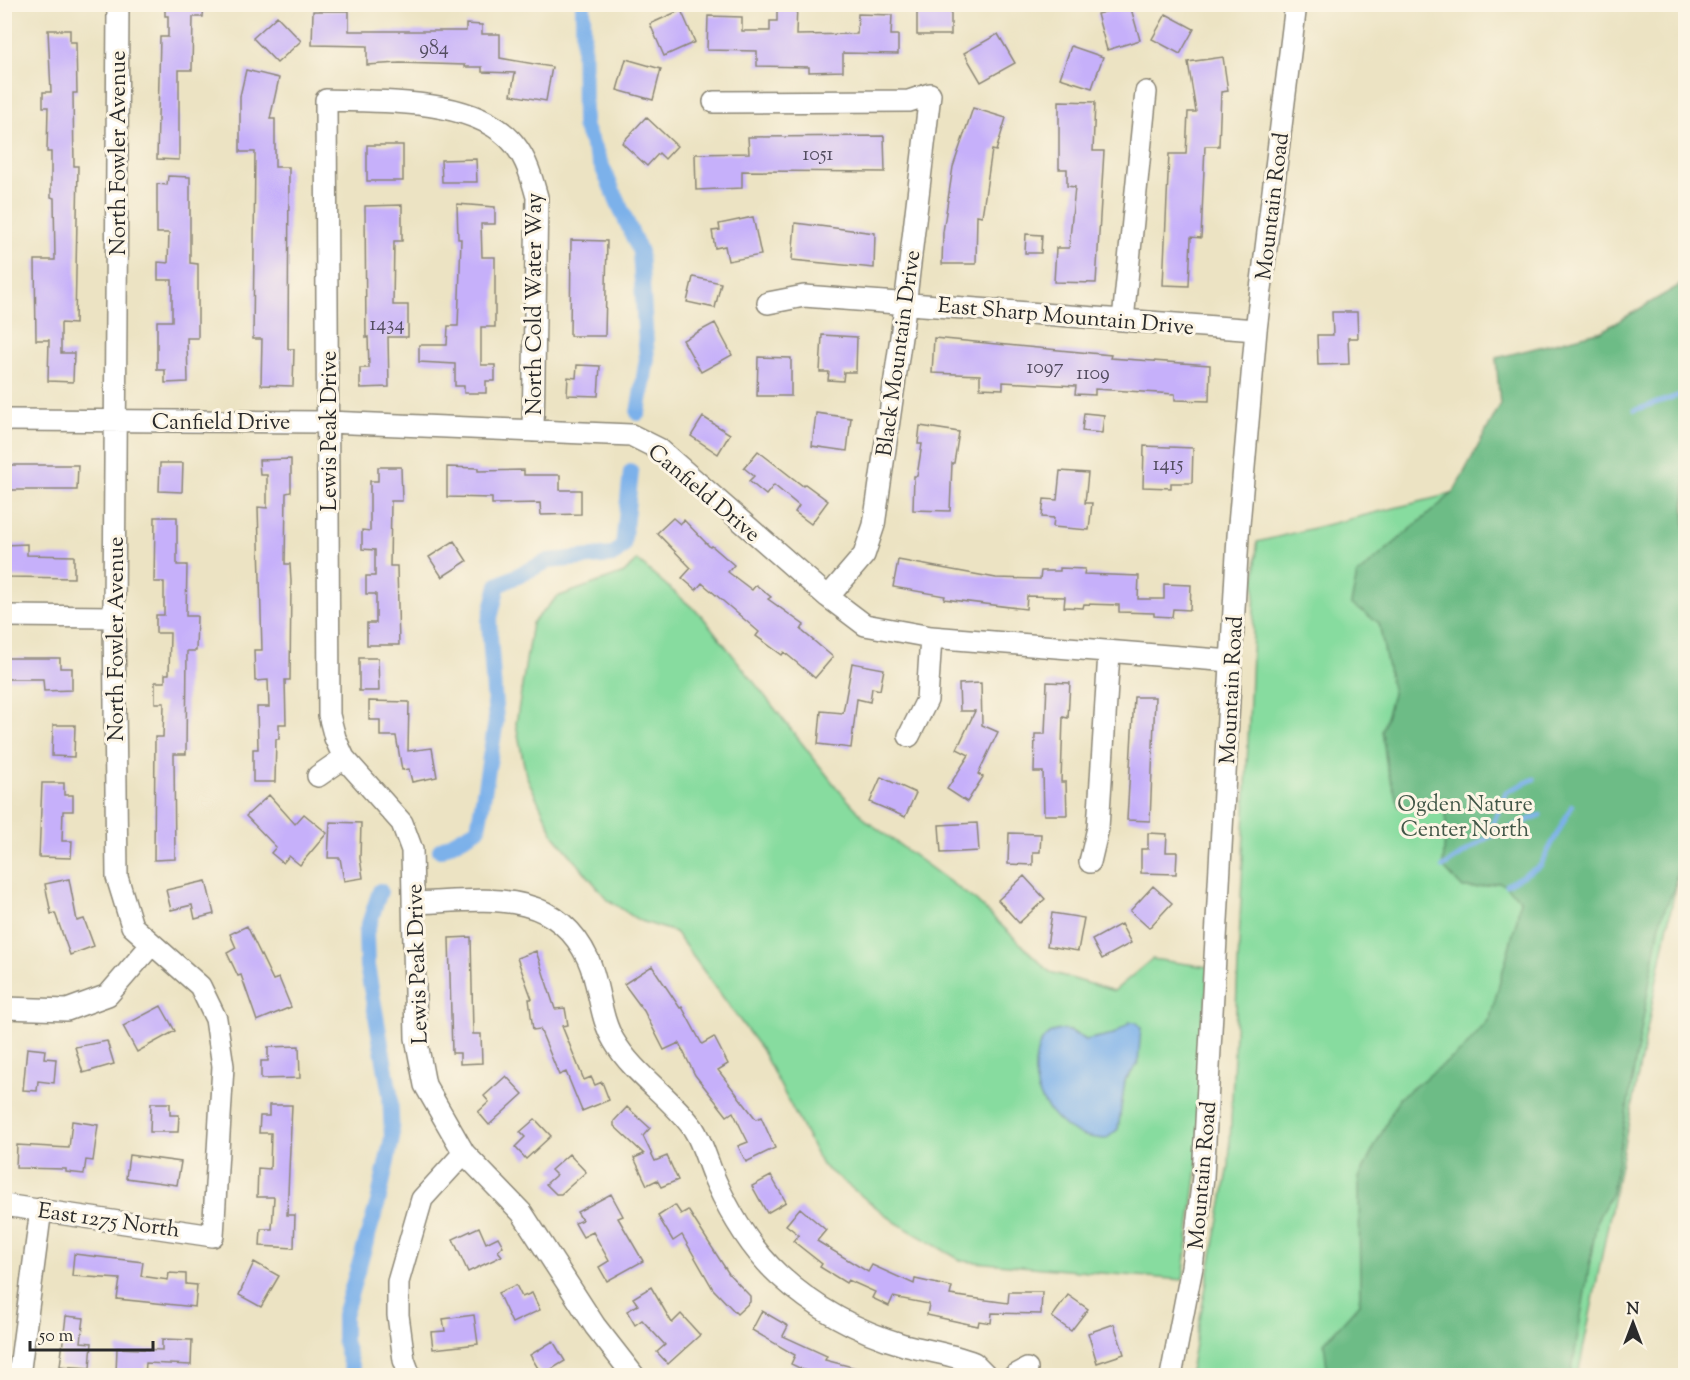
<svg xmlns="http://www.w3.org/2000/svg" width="1690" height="1380" viewBox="0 0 1690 1380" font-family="'Sorts Mill Goudy',serif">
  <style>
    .green { fill: #87dc9f; stroke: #598465; stroke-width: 1.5; fill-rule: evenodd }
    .forest { fill: #6dbc86; stroke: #4c7458; stroke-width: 1.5 }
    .water { fill: #7bb1ea; stroke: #536e8a; stroke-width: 1.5 }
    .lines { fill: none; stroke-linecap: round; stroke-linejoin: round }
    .stream { stroke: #7bb1ea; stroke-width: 5 }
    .canal { stroke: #7bb1ea; stroke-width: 16 }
    .building { fill: #c6b0fa }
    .minor-casing { stroke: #8c8777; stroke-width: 24 }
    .minor { stroke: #fff; stroke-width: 21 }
    .labels { text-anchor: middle; stroke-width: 6; stroke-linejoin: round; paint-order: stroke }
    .number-label { font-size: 20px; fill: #524c5f }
    .street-label { font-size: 22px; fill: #2b2b2b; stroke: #fcf5e5 }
    .park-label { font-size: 22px; fill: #425748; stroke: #fcf5e5 }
  </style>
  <rect width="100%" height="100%" fill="#fcf5e5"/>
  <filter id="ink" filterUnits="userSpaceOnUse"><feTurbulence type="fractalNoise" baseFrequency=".0167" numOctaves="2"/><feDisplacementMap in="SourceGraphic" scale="12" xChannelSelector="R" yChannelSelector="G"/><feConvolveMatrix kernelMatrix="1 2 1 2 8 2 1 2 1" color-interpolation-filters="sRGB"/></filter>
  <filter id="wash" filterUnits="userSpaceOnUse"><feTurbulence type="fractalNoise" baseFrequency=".008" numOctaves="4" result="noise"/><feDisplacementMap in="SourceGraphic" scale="24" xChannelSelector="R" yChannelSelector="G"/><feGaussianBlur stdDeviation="1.35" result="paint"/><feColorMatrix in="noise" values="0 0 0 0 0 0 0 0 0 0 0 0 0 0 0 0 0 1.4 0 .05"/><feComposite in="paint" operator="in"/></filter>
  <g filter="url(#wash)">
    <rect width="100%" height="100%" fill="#ece3c3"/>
    <path class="green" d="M1685,436V839L1578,1375L1189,1376L1229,1166L1257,542Z
      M637,560L702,616L837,788L867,821L976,901L1050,972L1114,991L1152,959L1208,967L1197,1168L1183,1280L962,1261L895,1222L822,1165L761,1049L675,932L638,920L607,899L554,835L526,775L516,724L532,623L557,597L624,573ZM1130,1022L1141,1027L1132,1072L1125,1080L1118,1129L1106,1138L1071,1031L1086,1040L1114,1034Z"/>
    <path class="forest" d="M1685,282V817L1675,886L1661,918L1612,1193L1597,1220L1571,1375H1328L1324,1343L1360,1303L1359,1178L1399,1098L1464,1049L1490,1018L1517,919L1520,899L1500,882L1477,888H1463L1443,867L1447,804L1399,807L1387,768L1382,731L1393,694L1379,623L1351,604L1357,575L1453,493L1500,405L1496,358L1602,331Z"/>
    <path class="water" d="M1130,1022H1136L1141,1027L1138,1064L1125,1080L1118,1129L1106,1139C1092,1138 1078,1136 1066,1127C1055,1118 1043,1105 1038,1091C1032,1070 1033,1033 1061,1030C1070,1029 1078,1036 1086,1040L1114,1034Z"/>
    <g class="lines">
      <path class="stream" d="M1635,410L1686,393
        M1487,838L1540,815
        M1443,867L1487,838L1506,792L1534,779
        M1506,885L1540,866L1572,806"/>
      <path class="canal" d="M583,4L584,126L640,252L647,359L638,413
        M440,850L478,829L496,721L489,622L498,585L548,561L613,555L623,546L631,472
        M354,1376L344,1341V1315L378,1202L392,1138L390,1094L367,966L366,933L380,891"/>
    </g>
    <g id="blocks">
      <path class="building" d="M165,4H204L203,17H193L192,70H179V160L157,159L160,37H168V16H165Z
        M777,4H797L796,35L857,34L858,14L892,15L891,35H898V54L843,53V71L809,72V67L757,66V51L707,50L708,16L742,17V31H770V21H777Z
        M917,4H951V35H917Z
        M1130,5L1140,40L1107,50L1097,14Z
        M681,10L695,42L664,56L650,24Z
        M313,11H349V31H466V24L482,25V34H500V58L552,67L546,101L511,95L515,73L482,72V67H465V65L400,63L367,65V46L312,45Z
        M1166,14L1194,29L1180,54L1152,39Z
        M277,16L301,41L277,63L253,38Z
        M48,30H70V42H76L77,93H73L74,166H78L75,324L61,323V353H74L73,382L48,381L49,340H36L35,260H55L54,198L51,197V152H47L48,107H43V92H51Z
        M998,34L1015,63L981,82L964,53Z
        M1071,46L1103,57L1092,88L1060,78Z
        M1223,57L1228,91L1221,92L1219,146H1205L1201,238L1191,237L1189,286L1163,285L1169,154H1186L1188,112H1196L1188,62Z
        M626,59L661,69L653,100L617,90Z
        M246,70L279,78L270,119H275V167H289L288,349H294L293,386L261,385L262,339H253L255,152H240V96Z
        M1059,101L1095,102L1093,151H1104L1096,283L1054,282L1056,248H1069L1075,187L1067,186V169H1059Z
        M973,108L1006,118L996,151L992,150L982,216L977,215L976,264H942L943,232L953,167Z
        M646,117L677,146L665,159L659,153L647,166L622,143Z
        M884,136L885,172L742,171V188L696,190L695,154L749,153L748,137Z
        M367,145H403V181H367Z
        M476,159L477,182H442L441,160Z
        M168,176L190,177V263L198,264V338H187L188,382L165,383V370H157V321H172V280H158V262L168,263L169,233H157V184L167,185Z
        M457,204L495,207V224H481L482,257H495V327H481V365H495V381H486V393H464V386H455V364L419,362V345H447L448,326H458L461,239H458Z
        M402,205V241H394L393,305H408V337H388L389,387L360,388V368H369L368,337L366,338L365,206Z
        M753,217L761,255L728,261L725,246L715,248L712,231L720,230L719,224Z
        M795,223L875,233L874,268L792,260Z
        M1026,234L1042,235L1041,253H1025Z
        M571,240L607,241L605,336H570Z
        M693,277L721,283L715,308L687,302Z
        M1332,312H1357L1358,338H1348L1349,364L1318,365L1317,335H1333Z
        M715,323L732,355L701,372L683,340Z
        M822,335L857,337L856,372H844L843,381L828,380L829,372H820Z
        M934,338L1111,355L1110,358L1210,365L1209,401L1175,400V394L1095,389V395L1075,394L1076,386L1003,382V389L980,388V375L932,373Z
        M758,357L791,358V396H757Z
        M577,365L600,366L598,396L567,395L568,377L576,378Z
        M816,413L851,418L847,451L812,446Z
        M1084,413L1104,415L1102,433L1082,431Z
        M703,417L730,434L718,454L691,436Z
        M920,426L959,432L954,463H952L950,511L913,510L914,476H917L922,444H918Z
        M1144,446L1193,448L1192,483H1171V488L1143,487Z
        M758,451L803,486L805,484L828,501L811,524L795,512L799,506L774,485L766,495L749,481L754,476L744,468Z
        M291,459V492L286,493L285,564H290L291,581L290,680H285L286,724H279V739H276L275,782H253V749H258L257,707H269L268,680L255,681L254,650H262L258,507L267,508V475H260L259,460Z
        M160,463H183L182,492L159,491Z
        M4,465H78L77,490H4Z
        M378,467H401L402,501H391L390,566H397L399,645H367V623H376V594H366V576H375V550L362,549V530L370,531V481H378Z
        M447,467L478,468V471L524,470V475H560V490H581V514L541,515L540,503L492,504V498L447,497Z
        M1060,471L1088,473L1085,503H1092L1089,530L1053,527L1054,518L1042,517L1044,499L1057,500Z
        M155,517H177V565H187L186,616H197L196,651H187L186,754H174L175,859L154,860L155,737H163L164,703H155V682H165V674H169L170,633H156V615H164V582H154Z
        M673,518L680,524L684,520L710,547L712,546L734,565L728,572L752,590L756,585L771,597L768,599L804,625L801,630L833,657L815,678L784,652L782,655L756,636L759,632L702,583L696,590L682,578L691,568L657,533Z
        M454,541L467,561L442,577L429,557Z
        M27,544V555L74,556V578L9,577V567H4V545Z
        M898,560L996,578L1040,579L1041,571H1060V568L1085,569L1084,574L1139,576L1138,599H1164V584L1191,585L1190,610L1173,609L1172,617L1154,616V613L1119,612V605L1084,604L1083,608L1064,607L1065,597L1027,596L1026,609L944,599L945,596L893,587Z
        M4,658H60V668H72V690L44,691L43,679H4Z
        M359,658H378L379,691H359Z
        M852,663L884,669L880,690L872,688L870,702L857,699L851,748L818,744L821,711L843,713Z
        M1047,682L1070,683L1068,718L1063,717L1061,782H1066L1067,815H1044L1043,772H1034L1035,734H1045Z
        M981,683L982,725L998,732L978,774L983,777L967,802L947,789L969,755L957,749L975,711H960L959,684Z
        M1134,697H1155L1150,821L1127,820Z
        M369,701L409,702L408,751L432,748L437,777L412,782L409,769L402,770L396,736H380V720H369Z
        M53,725H75L74,757L52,756Z
        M881,777L916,793L905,817L870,802Z
        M42,783H64V795H73V811H63L62,841H72L71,858L39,857Z
        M269,795L295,824L304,814L327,833L300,865L289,856L283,863L271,853L276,847L246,816Z
        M330,822L361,823L360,858L363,878L344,881L340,858H328Z
        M977,823L979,851L941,853L939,825Z
        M1009,833L1041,834L1040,852H1033V865L1008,864Z
        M1148,833L1167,834L1166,852H1177L1176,874L1141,873V849H1148Z
        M1024,876L1045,899L1019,923L998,900Z
        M69,879L77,921L84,919L94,946L70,955L55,913L51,914L45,884Z
        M206,881L214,914L195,919L192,905L171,910L166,890Z
        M1153,886L1172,903L1149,928L1130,911Z
        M1052,913L1084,918L1078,951L1047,946Z
        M1121,924L1131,943L1102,959L1092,940Z
        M247,926L273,980L279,978L291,1007L257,1021L241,975L238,976L227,953L236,948L230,934Z
        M471,937L473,1034H481L482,1063L460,1064V1053H452L449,938Z
        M536,951L555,1009L565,1008L568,1025L562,1026L584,1080L591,1077L595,1085L602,1082L609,1100L582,1111L566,1072L559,1075L540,1029L533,1030L529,999H532L517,958Z
        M652,966L680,1008L682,1007L702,1044L714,1037L728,1064L718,1070L756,1119L761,1117L775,1148L746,1162L738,1146L748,1142L733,1112L727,1116L695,1075L679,1043L664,1050L644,1011L624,984Z
        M161,1006L175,1031L137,1052L123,1026Z
        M107,1041L114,1064L83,1073L75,1047Z
        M299,1046L300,1078L261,1079V1061H268V1047Z
        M27,1048L45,1050L44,1058L56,1059L54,1083L38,1081L37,1091L23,1090Z
        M506,1076L523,1094L489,1125L478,1112L489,1102L484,1096Z
        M151,1103H170V1115H179L178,1132H150Z
        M269,1105H292L287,1215H295L294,1248L260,1246L261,1229H272L274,1197H257L258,1168L270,1169L271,1133H259L260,1116H269Z
        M627,1107L650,1128L643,1136L655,1161L667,1156L678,1180L661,1187L657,1180L647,1185L634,1158L644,1154L614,1126V1121Z
        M535,1119L551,1136L526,1159L515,1147L525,1137L520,1132Z
        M72,1121L98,1125L93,1161L86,1160L84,1174L66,1172V1169L16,1168L17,1145L69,1148Z
        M569,1154L586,1172L561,1194H556L546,1184L556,1175L551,1170Z
        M129,1155L181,1162L177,1185L126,1178Z
        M771,1176L786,1202L767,1213L752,1186Z
        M611,1194L623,1216L618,1218L643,1261L607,1281L599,1267L609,1261L593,1232L583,1237L575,1223L582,1220L577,1212Z
        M675,1205L681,1214L688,1210L729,1274L750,1296V1302L737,1314L713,1289L682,1235L673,1241L658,1216Z
        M800,1208L826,1230L817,1241L868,1272L872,1265L914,1284L915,1279L952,1287L950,1295L1008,1303L1009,1292H1042L1041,1314L992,1313L991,1323L979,1321L978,1326L927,1315L929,1304L893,1297L889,1306L872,1298L875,1292L848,1280L846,1283L820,1267L822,1264L793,1241L799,1235L786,1225Z
        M479,1227L486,1243L498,1237L503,1246L498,1251L502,1256L468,1272L453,1239Z
        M74,1254L143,1262L141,1276L168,1280L169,1273L186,1274V1284L197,1285L195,1307L117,1299L120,1279L72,1276Z
        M254,1262L279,1276L261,1307L239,1295Z
        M516,1285L522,1297L532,1293L540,1310L512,1323L498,1293Z
        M651,1287L672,1323L681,1314L700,1335L668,1364L657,1352L665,1345L642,1320L635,1325L627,1311L638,1305L633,1298Z
        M1068,1295L1088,1309L1071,1331L1052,1317Z
        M762,1311L788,1326L783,1336L827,1356L825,1360L868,1371L867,1376H816L791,1364L795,1355L752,1330Z
        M474,1315L478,1344L433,1349L431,1332L445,1331L443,1319Z
        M66,1316L84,1318L81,1342L92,1343L90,1368L60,1366Z
        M1114,1324L1124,1354L1097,1363L1088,1333Z
        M162,1339L192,1340L191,1365L146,1363L145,1375L116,1373L117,1348L162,1350Z
        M553,1341L565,1361L542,1375L530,1355Z"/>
    </g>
  </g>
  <g filter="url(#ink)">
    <use href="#blocks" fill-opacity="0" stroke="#8c8777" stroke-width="1.5"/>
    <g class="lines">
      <g class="minor-casing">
        <path id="minor" d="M714,102L909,101L930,94L903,323L874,525L864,555L828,597
          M768,303L804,296L1256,330
          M1123,320L1146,92
          M4,420L328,422L631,435L659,449L828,597L865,625L931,637L1231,661
          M533,431L537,197C532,179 527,160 515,145C477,97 383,102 326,100L329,715L335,738L344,758L402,823L412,850L416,1038L425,1085L464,1153L522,1213L595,1326L634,1376
          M4,616L114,617
          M909,736L927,700L931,637
          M318,776L344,758
          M1090,862L1098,828L1109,653
          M413,903C480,901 554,885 588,959C600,985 599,1016 614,1041C634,1075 670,1096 693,1128C703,1143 708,1165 716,1182C731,1215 752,1250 779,1275C816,1309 856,1331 904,1345C928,1351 951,1354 974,1363L987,1376
          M4,1008L67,1010L108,995L152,944
          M4,1205L213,1236L223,1066L216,1019L200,986L132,926L117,877L114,617L118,4
          M19,1376L41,1209
          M410,1376L404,1360L398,1315V1282L422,1199L464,1153
          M1014,1376L1027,1369
          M1171,1376L1192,1267L1203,1177L1238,536L1256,330L1296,4"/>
      </g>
      <use href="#minor" class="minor"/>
    </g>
  </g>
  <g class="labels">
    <g class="number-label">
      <text x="434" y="54">984</text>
      <text x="818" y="160">1051</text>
      <text x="387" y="330">1434</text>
      <text x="1045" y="373">1097</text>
      <text x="1093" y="379">1109</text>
      <text x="1168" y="470">1415</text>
    </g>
    <g class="street-label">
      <text transform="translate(117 153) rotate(-90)" y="8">North Fowler Avenue</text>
      <text transform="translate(1271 206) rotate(-83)" y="8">Mountain Road</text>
      <text transform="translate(533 304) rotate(-90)" y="8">North Cold Water Way</text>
      <text transform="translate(1066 315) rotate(5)" y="8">East Sharp Mountain Drive</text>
      <text transform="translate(897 353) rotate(-82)" y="8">Black Mountain Drive</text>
      <text x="221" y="429">Canfield Drive</text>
      <text transform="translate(328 431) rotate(-90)" y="8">Lewis Peak Drive</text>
      <text transform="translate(705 492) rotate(40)" y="8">Canfield Drive</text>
      <text transform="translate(115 639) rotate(-90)" y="8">North Fowler Avenue</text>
      <text transform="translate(1230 690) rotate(-87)" y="8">Mountain Road</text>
      <text transform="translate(416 964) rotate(-92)" y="8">Lewis Peak Drive</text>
      <text transform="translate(1201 1175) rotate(-85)" y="8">Mountain Road</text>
      <text transform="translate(109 1219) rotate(8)" y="8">East 1275 North</text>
    </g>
    <g class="park-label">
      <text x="1465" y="811">Ogden Nature<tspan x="1465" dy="25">Center North</tspan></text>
    </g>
  </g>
  <rect width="1690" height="1380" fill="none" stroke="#fcf5e5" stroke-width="24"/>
  <g transform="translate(1633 1323)" stroke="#fcf5e5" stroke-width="4.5" paint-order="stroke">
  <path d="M0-4.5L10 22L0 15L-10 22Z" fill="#2b2b2b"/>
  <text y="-9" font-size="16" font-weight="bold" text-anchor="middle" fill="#2b2b2b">N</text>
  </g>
  <path d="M30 1341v9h123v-9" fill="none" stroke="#2b2b2b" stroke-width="3"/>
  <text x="39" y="1341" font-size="18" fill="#2b2b2b" stroke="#fcf5e5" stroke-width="4.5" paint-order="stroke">50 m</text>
</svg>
